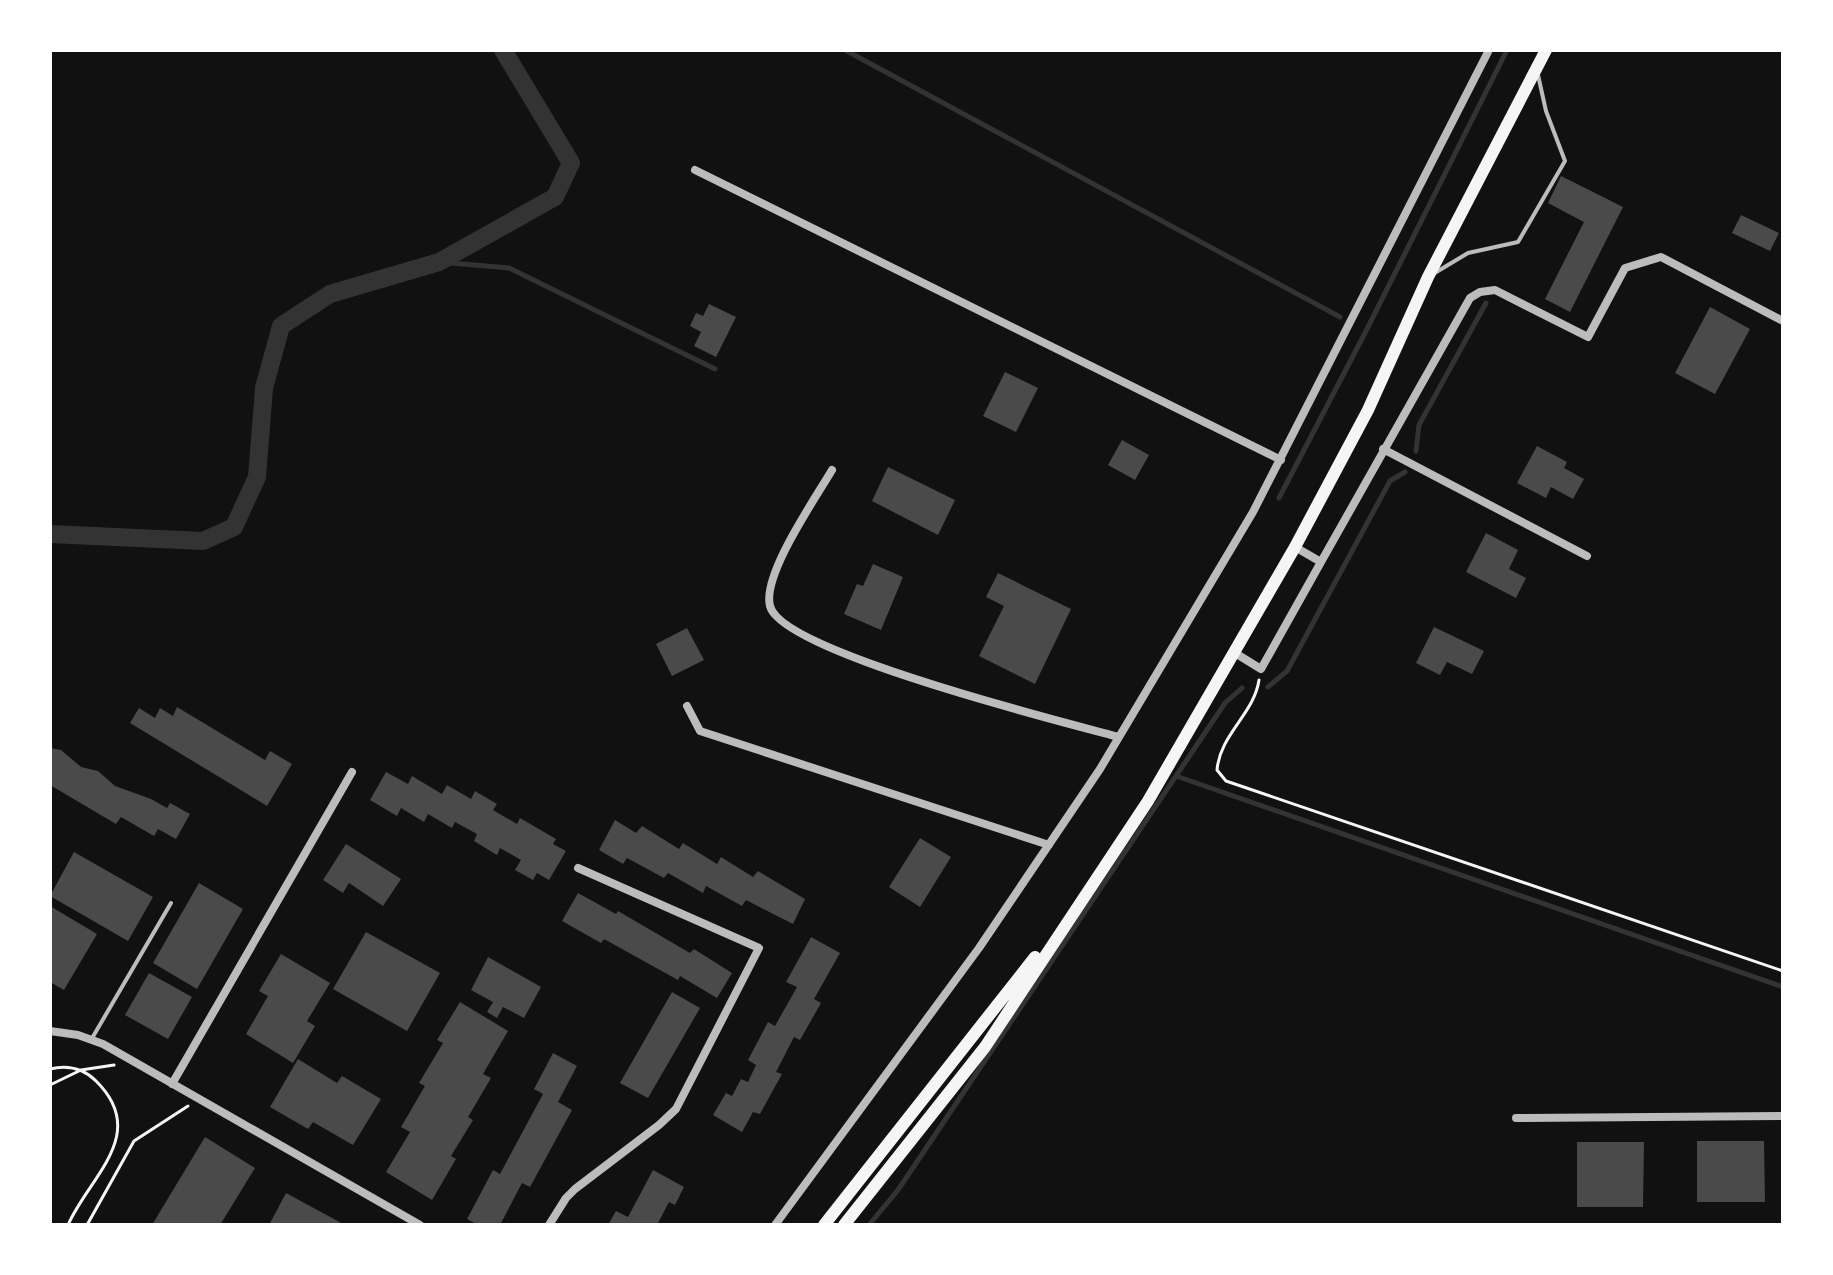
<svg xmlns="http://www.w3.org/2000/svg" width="1833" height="1275" viewBox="0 0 1833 1275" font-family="Helvetica,sans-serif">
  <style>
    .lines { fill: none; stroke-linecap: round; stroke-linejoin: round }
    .stream { stroke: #333; stroke-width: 5 }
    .canal { stroke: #333; stroke-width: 18 }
    .building { fill: #4a4a4a }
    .path { stroke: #f5f5f5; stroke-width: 3 }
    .service { stroke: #bcbcbc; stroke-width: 4 }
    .minor { stroke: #bcbcbc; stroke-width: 8 }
    .primary { stroke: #f5f5f5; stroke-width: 12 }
  </style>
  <rect width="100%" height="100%" fill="#111"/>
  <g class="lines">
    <path class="stream" d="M845,50L1340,317
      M439,262L509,268L715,369
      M1416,451L1419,425L1486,303
      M1279,498L1366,331L1507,50
      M1268,687L1287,671L1390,481L1405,472
      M1176,776L1783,987
      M869,1225L898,1190L1225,703L1242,688"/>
    <path class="canal" d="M50,534L203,541L234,527L257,477L264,388L281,326L330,294L439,262L555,197L571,163L503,50"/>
  </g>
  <path class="building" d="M1561,176L1623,207L1570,312L1545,299L1584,222L1548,203Z
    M1741,215L1779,233L1770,251L1732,233Z
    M709,304L736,317L716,357L694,346L701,332L690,326L696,313L703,316Z
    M1710,307L1750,329L1715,394L1675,373Z
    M1005,372L1038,388L1016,432L983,416Z
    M1122,440L1149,455L1135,480L1108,465Z
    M1537,446L1567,462L1564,468L1584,479L1573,499L1551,487L1546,498L1517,483Z
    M888,467L955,500L938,535L872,501Z
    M1486,533L1518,550L1509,569L1526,578L1516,598L1466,572Z
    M873,564L903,577L881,630L844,614L857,584L863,586Z
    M998,573L1071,609L1035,684L979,656L1004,606L986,597Z
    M1434,627L1484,651L1472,674L1447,662L1440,675L1416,663Z
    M687,628L704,660L672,676L656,644Z
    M177,707L265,760L270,751L292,764L267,806L130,723L139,708L155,718L160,708L173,716Z
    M50,748L61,750L81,767L98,771L115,786L151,799L167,808L170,803L190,814L176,839L158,829L154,836L121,817L116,824L50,785Z
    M386,772L408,784L412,776L442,794L447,785L471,799L475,791L497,804L493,810L517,824L520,818L556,839L553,844L566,851L549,880L537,873L533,880L515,870L521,860L500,848L497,855L474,841L477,834L455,822L452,828L428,814L424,822L401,808L397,816L370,800Z
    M615,820L636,833L642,826L679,849L683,843L717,864L721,857L753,877L758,871L805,899L793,924L746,900L742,906L706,886L703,893L668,873L664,878L627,858L623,864L599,850Z
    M920,838L951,857L920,907L889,887Z
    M346,844L401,879L383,906L349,883L343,893L323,880Z
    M74,852L153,897L128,941L50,896Z
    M199,883L243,909L197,989L153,963Z
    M578,893L616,914L618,911L690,953L694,949L732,973L717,998L680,976L678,980L604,939L601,943L562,921Z
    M50,906L97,934L64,990L50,982Z
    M366,932L440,973L407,1031L333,989Z
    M811,937L840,953L814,999L821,1003L800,1040L794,1037L776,1072L782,1074L760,1114L753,1112L742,1132L713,1115L726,1093L732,1096L741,1079L748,1082L756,1065L748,1060L768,1022L775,1026L797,987L786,982Z
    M281,954L330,983L307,1021L315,1026L293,1063L246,1034L268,996L259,991Z
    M488,957L541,987L524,1018L503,1007L497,1018L487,1012L493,1002L471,990Z
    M149,973L192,997L168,1039L125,1015Z
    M672,992L700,1008L648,1098L620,1083Z
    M460,1002L508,1031L483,1074L491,1078L468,1117L473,1120L451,1156L456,1159L432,1200L386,1172L410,1132L401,1127L425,1086L419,1083L443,1043L437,1040Z
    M553,1053L577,1066L558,1102L572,1110L530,1187L522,1183L500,1225H478L467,1219L493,1170L500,1174L543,1094L534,1089Z
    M298,1059L337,1083L342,1076L381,1099L353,1145L313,1122L308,1129L270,1107Z
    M205,1137L255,1168L220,1225H152Z
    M1697,1141H1764L1765,1202H1697Z
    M1577,1142H1644L1643,1207H1577Z
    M653,1170L684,1187L675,1205L669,1202L657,1225H608L616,1211L628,1217Z
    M286,1193L345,1225H269Z"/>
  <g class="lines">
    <path class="path" d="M1259,680C1254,714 1220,734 1217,770L1226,781L1783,971
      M50,1069C67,1065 83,1068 96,1081C150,1134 89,1177 68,1225
      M50,1085L81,1070L114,1065
      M87,1225L134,1141L188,1106"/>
    <path class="service" d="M1433,274L1468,253L1518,242L1565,161L1546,111L1538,75
      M91,1040L171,903"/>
    <path class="minor" d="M695,170L1281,460
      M1383,449L1587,556
      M832,470C815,499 762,575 770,606C781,652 1067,723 1119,737
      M1321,562L1470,298L1480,292L1495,290L1588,337L1625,268L1661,257L1783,321
      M1235,653L1261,669L1321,562L1295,547
      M687,706L700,731L1049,845
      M50,1031L78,1035L103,1044L420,1225
      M172,1084L352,772
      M1516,1118L1783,1116
      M549,1225L566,1198L575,1189L659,1125L676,1109L759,948L578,868
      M775,1225L979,948L1100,769L1253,512L1489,50"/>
    <path class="primary" d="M824,1225L1035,957
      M844,1225L985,1047L1148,801L1295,547L1368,410L1428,277L1546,50"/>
  </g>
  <rect width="1833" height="1275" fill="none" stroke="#ffffff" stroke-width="104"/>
</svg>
